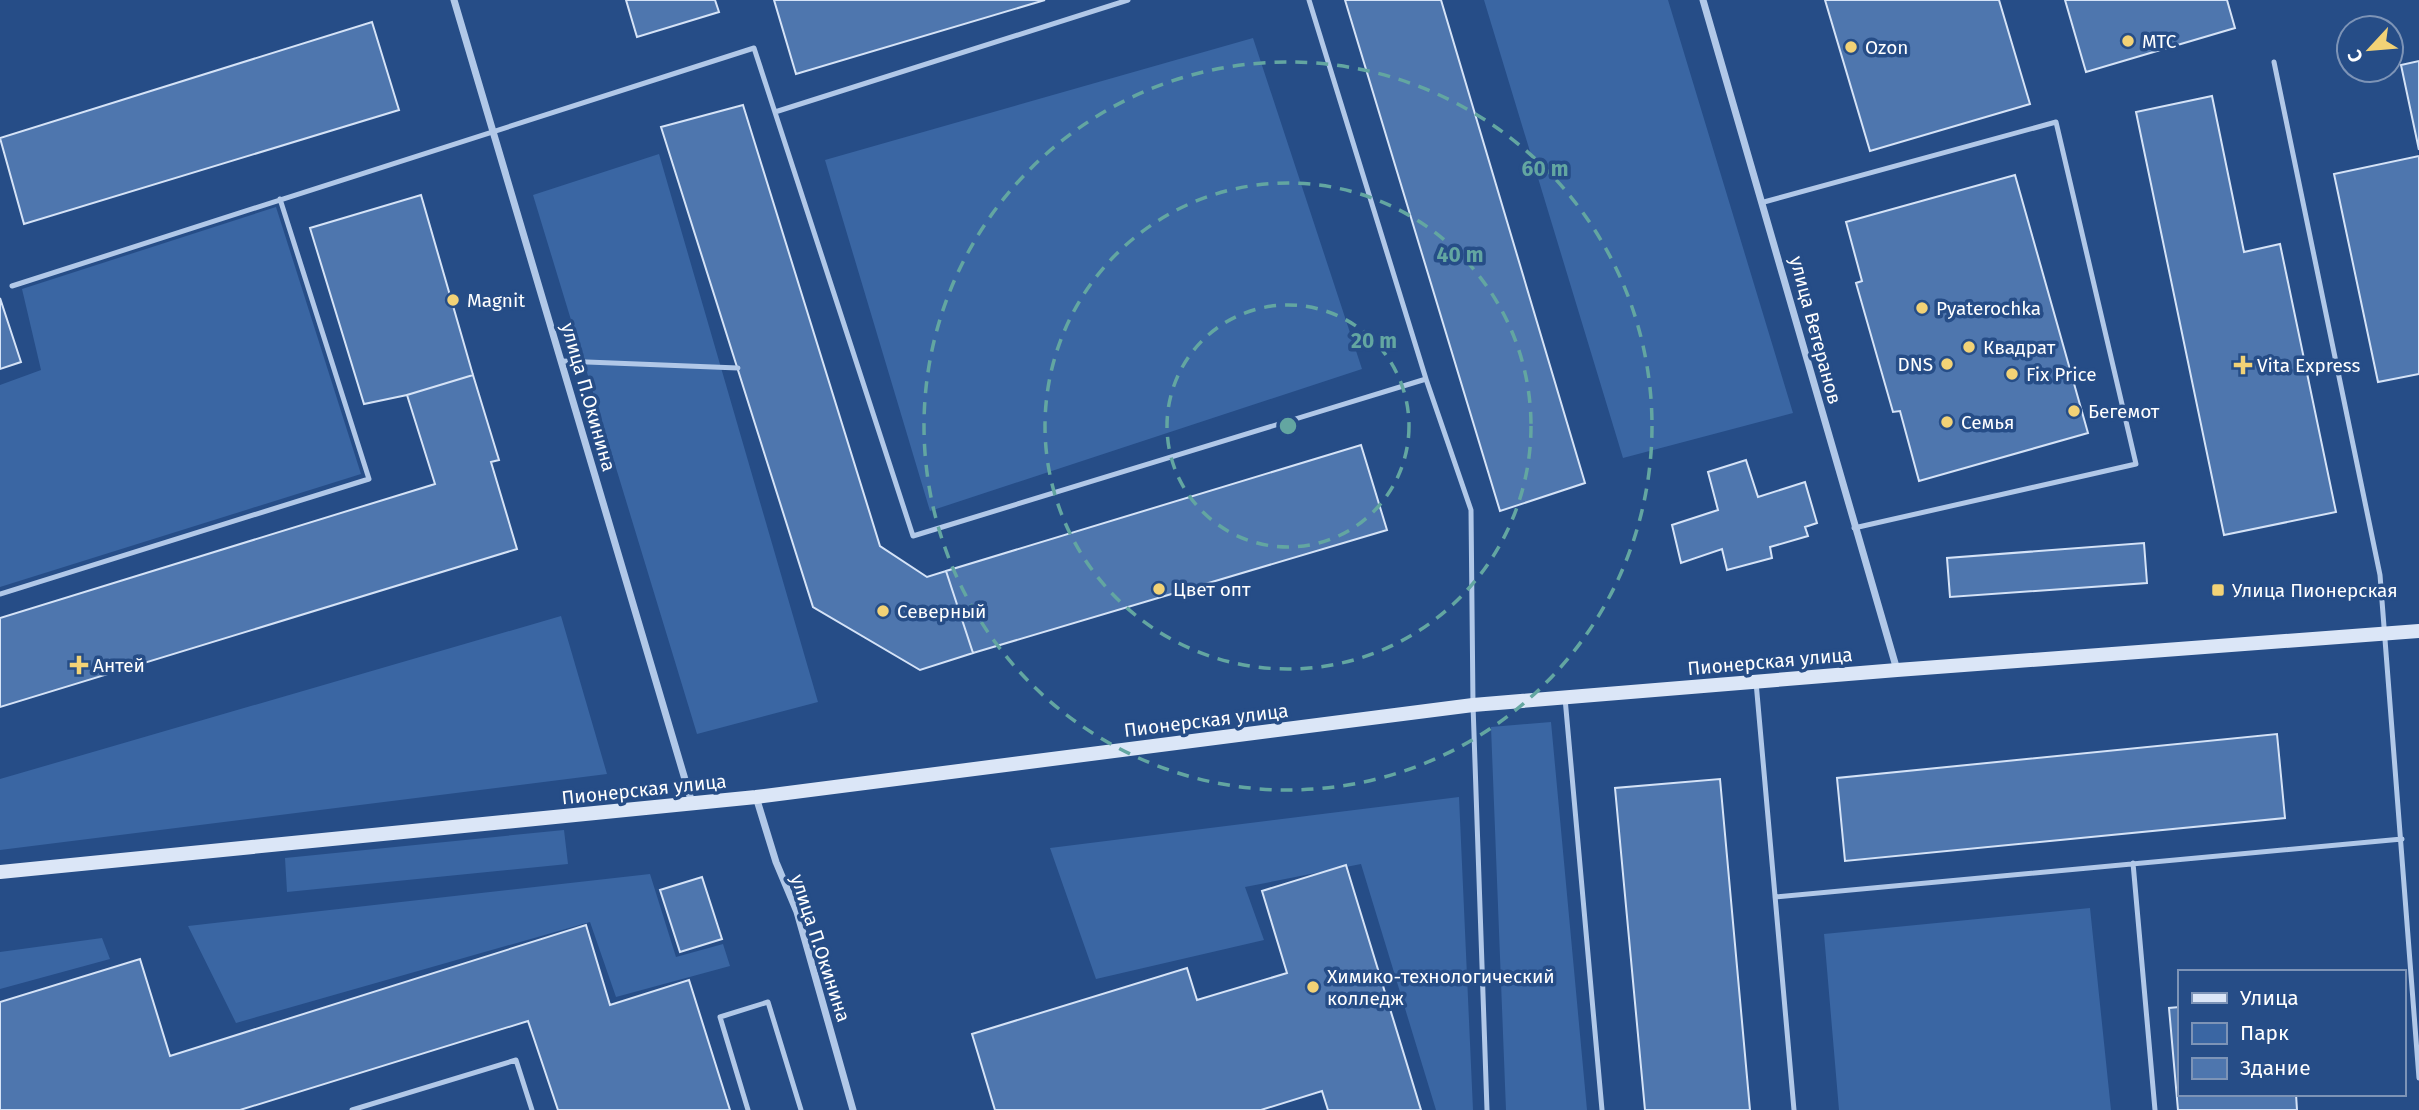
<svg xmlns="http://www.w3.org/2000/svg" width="2419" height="1110" viewBox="0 0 2419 1110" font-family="'Fira Sans',sans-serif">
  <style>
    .green { fill: #3a66a3 }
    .building { fill: #4e76ae; stroke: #d5e3f7; stroke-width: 2 }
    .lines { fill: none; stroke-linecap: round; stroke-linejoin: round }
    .lane { stroke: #b1c8e8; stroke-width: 5 }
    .street { stroke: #b1c8e8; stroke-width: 7 }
    .secondary { stroke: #dbe6f7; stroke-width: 14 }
    .ring { fill: none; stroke: #63a6a1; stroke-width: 3.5; stroke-dasharray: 12 9 }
    .poi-dot { fill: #f2d276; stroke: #264d87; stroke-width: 2.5 }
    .labels { text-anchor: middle; stroke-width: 7; stroke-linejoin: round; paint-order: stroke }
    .poi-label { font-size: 19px; fill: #fff; stroke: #264d87; text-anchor: start }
    .street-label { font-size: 19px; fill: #fff; stroke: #264d87 }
    .centre { fill: #63a6a1; stroke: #264d87; stroke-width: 3.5 }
    .ring-label { font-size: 21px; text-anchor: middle; font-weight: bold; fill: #63a6a1; stroke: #264d87; stroke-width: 7; stroke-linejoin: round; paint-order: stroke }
  </style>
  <rect width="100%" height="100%" fill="#264d87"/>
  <path class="green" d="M1484,0H1668L1793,413L1623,458Z
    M1253,38L1362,369L930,511L825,160Z
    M659,154L818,702L697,734L533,195Z
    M276,207L361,474L0,587V385L41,370L22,289Z
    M561,616L607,774L0,850V779Z
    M1551,722L1587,1110H1506L1491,727Z
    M1459,797L1473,1110H1436L1361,864L1245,887L1264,940L1096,979L1050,848Z
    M564,830L568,864L287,892L285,858Z
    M650,874L676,957L723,944L730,966L616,997L590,922L236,1023L188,926Z
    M2090,908L2111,1110H1839L1824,934Z
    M102,938L110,959L0,989V952Z"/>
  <path class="building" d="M626,0H715L719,12L637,37Z
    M774,0H1045L796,74Z
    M1345,0H1441L1585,483L1500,511Z
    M1825,0H1999L2030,104L1870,151Z
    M2065,0H2227L2235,28L2086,72Z
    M372,22L399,110L24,224L0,138Z
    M2419,61V150L2401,65Z
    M2212,96L2244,252L2280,244L2336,512L2224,535L2136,112Z
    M743,105L880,546L927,577L946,571L973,653L920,670L813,607L661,127Z
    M2419,156V374L2378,382L2334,174Z
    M2015,175L2088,433L1919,481L1900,411L1893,412L1856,283L1862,281L1846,222Z
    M421,195L473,375L407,395L364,404L310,228Z
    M0,298L21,362L0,369Z
    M473,375L499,460L491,462L517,549L0,707V618L435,484L407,395Z
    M1361,445L1387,530L973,653L946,571Z
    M1746,460L1758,497L1805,482L1817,523L1805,527L1808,536L1770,547L1772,558L1727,570L1722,549L1681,563L1672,525L1718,510L1708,472Z
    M2144,543L2147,583L1950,597L1947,558Z
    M2277,734L2285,818L1845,861L1837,778Z
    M1720,779L1750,1110H1645L1615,788Z
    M1346,865L1421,1110H1328L1322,1091L1261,1110H995L972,1034L1187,968L1197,1000L1287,973L1262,891Z
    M702,877L722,939L680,952L660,890Z
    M586,925L610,1005L689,980L730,1110H558L528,1021L240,1110H0V1002L140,959L170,1056Z
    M2179,1007V1094H2296L2297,1110H2178L2169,1008Z"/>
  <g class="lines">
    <path class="lane" d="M1309,0L1426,379L1471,510L1473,705L1487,1110
      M2274,62L2380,575L2419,1078
      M775,112L1128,0
      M1764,202L2056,122L2136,464L1854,528
      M12,286L754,48L913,536L1426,379
      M562,361L738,368
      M0,594L369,479L280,199
      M1756,682L1794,1110
      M1565,698L1602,1110
      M2133,863L2155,1110
      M1775,897L2402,839
      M352,1110L516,1060L532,1110
      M748,1110L720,1017L768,1002L801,1110"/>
    <path class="street" d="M454,0L692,803
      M1703,0L1897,670
      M756,797L776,862L797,912L853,1110"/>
    <path class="secondary" d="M0,872L756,797L1473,705L1897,670L2419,631"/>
  </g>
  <g class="ring">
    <circle cx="1288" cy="426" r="121"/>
    <circle cx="1288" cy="426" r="243"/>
    <circle cx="1288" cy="426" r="364"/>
  </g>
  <g class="poi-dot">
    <circle cx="2128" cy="41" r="7"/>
    <circle cx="1851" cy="47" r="7"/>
    <circle cx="453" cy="300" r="7"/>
    <circle cx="1922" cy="308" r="7"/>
    <circle cx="1969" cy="347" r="7"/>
    <circle cx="1947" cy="364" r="7"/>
    <path d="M2239.5 354.5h7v7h7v7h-7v7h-7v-7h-7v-7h7z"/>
    <circle cx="2012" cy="374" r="7"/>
    <circle cx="2074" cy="411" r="7"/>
    <circle cx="1947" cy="422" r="7"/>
    <circle cx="1159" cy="589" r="7"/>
    <rect x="2211" y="583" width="14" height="14" rx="3.5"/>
    <circle cx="883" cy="611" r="7"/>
    <path d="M75.5 654.5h7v7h7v7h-7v7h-7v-7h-7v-7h7z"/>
    <circle cx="1313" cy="987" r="7"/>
  </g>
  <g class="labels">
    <g class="poi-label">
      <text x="2142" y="48">МТС</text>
      <text x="1865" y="54">Ozon</text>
      <text x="467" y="307">Magnit</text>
      <text x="1936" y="315">Pyaterochka</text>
      <text x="1983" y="354">Квадрат</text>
      <text x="1933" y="371" text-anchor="end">DNS</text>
      <text x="2257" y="372">Vita Express</text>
      <text x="2026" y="381">Fix Price</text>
      <text x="2088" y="418">Бегемот</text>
      <text x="1961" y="429">Семья</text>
      <text x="1173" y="596">Цвет опт</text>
      <text x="2232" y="597">Улица Пионерская</text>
      <text x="897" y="618">Северный</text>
      <text x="93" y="672">Антей</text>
      <text x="1327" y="983">Химико-технологический<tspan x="1327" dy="22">колледж</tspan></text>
    </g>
    <g class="street-label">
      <text transform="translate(1816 330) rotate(75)" y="7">улица Ветеранов</text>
      <text transform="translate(589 397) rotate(74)" y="7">улица П.Окинина</text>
      <text transform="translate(1770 661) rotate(-5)" y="7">Пионерская улица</text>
      <text transform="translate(1206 720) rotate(-7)" y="7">Пионерская улица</text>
      <text transform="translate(644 789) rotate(-6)" y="7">Пионерская улица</text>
      <text transform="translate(821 948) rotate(72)" y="7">улица П.Окинина</text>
    </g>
  </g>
  <circle cx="1288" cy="426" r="10" class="centre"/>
  <g class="ring-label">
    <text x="1545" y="176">60 m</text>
    <text x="1460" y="262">40 m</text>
    <text x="1374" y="348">20 m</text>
  </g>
  <rect x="2178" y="970" width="228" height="126" fill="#264d87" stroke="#7d94b7" stroke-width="2"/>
  <rect x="2192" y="993" width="35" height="10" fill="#dbe6f7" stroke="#7d94b7" stroke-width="2"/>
  <text x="2240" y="1005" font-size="21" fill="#ffffff">Улица</text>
  <rect x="2192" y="1023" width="35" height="21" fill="#3a66a3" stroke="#7d94b7" stroke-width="2"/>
  <text x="2240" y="1040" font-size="21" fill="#ffffff">Парк</text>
  <rect x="2192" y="1058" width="35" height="21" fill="#4e76ae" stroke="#7d94b7" stroke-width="2"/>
  <text x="2240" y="1075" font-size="21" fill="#ffffff">Здание</text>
  <g transform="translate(2370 49) rotate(244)"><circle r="33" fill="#264d87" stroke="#7d94b7" stroke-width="2"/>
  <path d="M0-5L12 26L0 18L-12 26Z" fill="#f2d276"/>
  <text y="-10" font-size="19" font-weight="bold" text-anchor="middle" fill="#ffffff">С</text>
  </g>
</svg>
